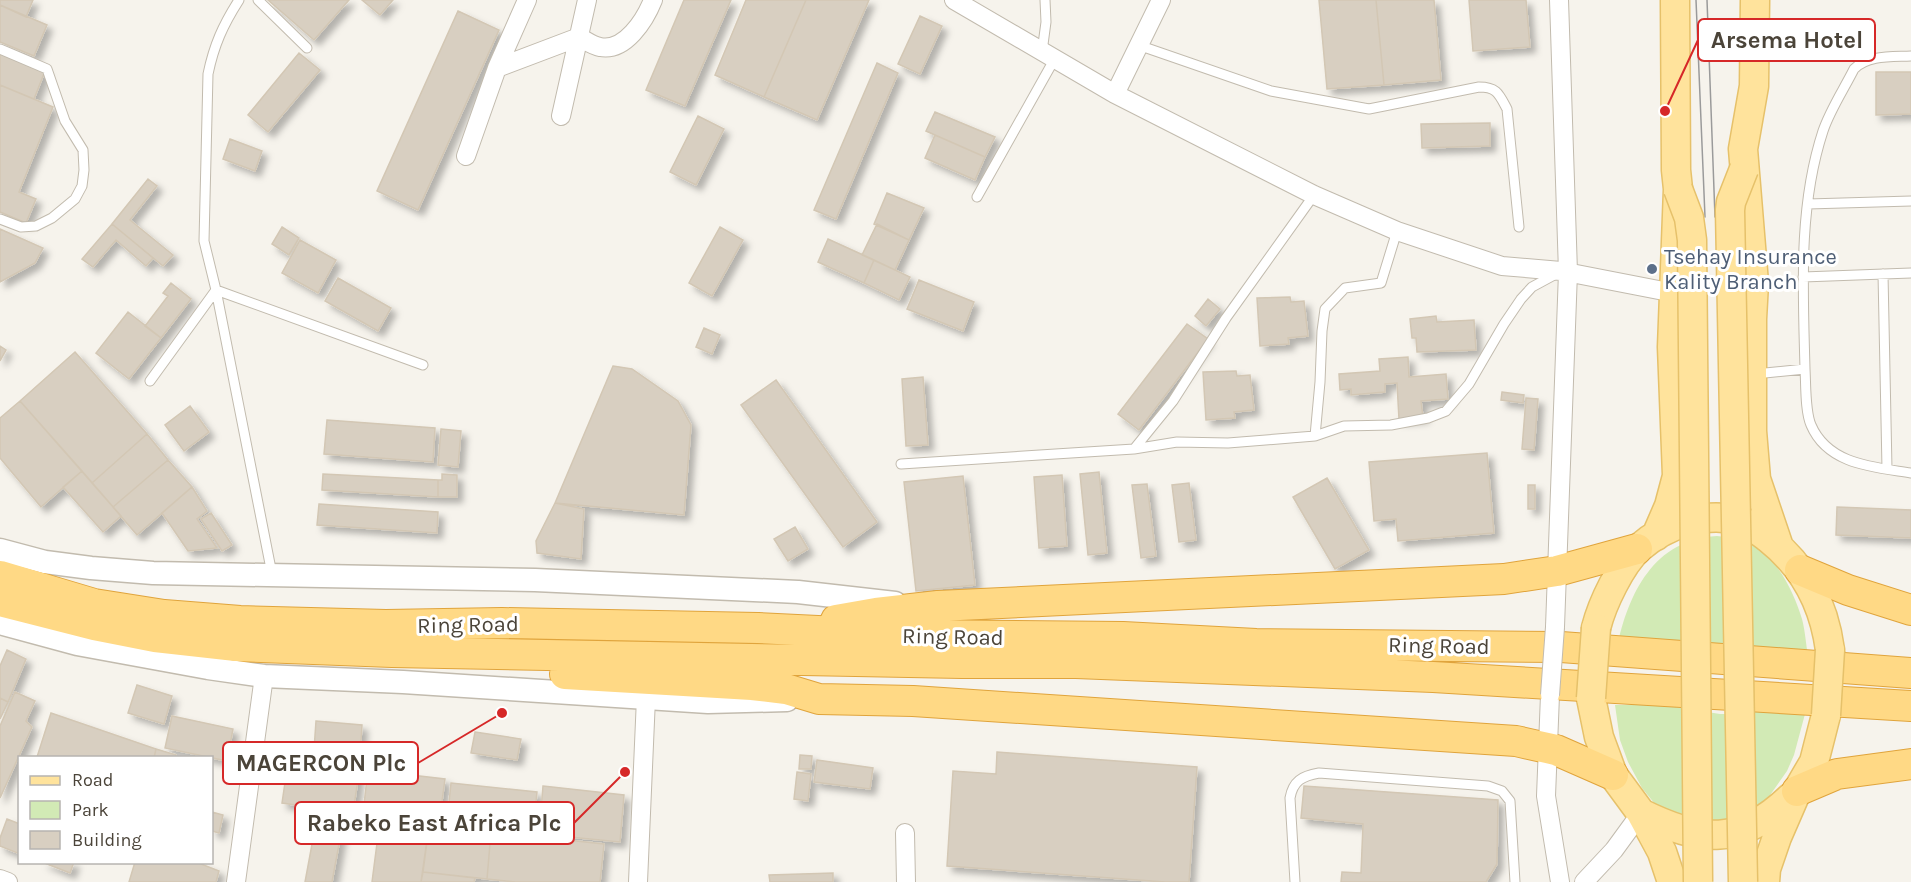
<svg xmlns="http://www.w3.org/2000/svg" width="1911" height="882" viewBox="0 0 1911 882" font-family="Karla,sans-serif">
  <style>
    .green { fill: #d2eab5 }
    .building { fill: #d8cfc1; stroke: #d3c7b4; stroke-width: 1.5; filter: url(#shadow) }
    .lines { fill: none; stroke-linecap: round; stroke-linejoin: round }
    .service-casing { stroke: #c2bbae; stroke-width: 11 }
    .minor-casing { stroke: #c2bbae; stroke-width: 20 }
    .tertiary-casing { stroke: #c2bbae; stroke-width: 25 }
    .primary-casing { stroke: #e6c16a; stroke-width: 31 }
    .trunk-casing { stroke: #e0a43c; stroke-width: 32 }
    .service { stroke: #fff; stroke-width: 9 }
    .minor { stroke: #fff; stroke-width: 18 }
    .tertiary { stroke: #fff; stroke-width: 22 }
    .primary { stroke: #ffe39c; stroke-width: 28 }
    .trunk { stroke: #ffd985; stroke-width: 30 }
    .tram { stroke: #9a9a9a; stroke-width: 1.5 }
    .minor-bridge-casing { stroke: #c2bbae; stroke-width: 20; stroke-linecap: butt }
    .primary-bridge-casing { stroke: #e6c16a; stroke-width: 31; stroke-linecap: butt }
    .minor-bridge { stroke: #fff; stroke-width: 18 }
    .primary-bridge { stroke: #ffe39c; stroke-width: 28 }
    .service-dot { fill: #5c6f8a; stroke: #fff; stroke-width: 2 }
    .labels { text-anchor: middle; stroke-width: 6; stroke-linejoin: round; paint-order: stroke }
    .service-label { font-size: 22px; fill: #4e5e75; stroke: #fff; text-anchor: start }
    .street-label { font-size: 22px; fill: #4b4439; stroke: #fff }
    .leader { fill: none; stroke: #d62828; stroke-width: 2 }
    .callout-dot { fill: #d62828; stroke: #fff; stroke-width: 2 }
    .callout { fill: #fff; stroke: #d62828; stroke-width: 2 }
    .callout-label { font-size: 24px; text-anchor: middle; font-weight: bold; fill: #4b4439 }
  </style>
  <defs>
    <filter id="shadow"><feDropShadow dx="5.5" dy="5.5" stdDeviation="3" flood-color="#0004"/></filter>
  </defs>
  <rect width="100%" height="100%" fill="#f6f3ec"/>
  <path class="green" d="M1717,536C1728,537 1738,539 1749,543C1776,555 1794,592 1802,619C1805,630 1806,644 1808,656L1617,648C1628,594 1654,539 1717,536Z
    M1615,705H1663L1720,714H1730L1741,708L1805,714L1794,755L1787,771L1768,798L1736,820L1688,823L1655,804L1642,788L1628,762L1620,740Z"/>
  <path class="building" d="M0,0H33L26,17L0,5Z
    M268,0H349L314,40Z
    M362,0H393L380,15Z
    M684,0H731L685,106L646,90Z
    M746,0H806L764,97L715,75Z
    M806,0H869L817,120L764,97Z
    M1319,0H1376L1384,85L1327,89Z
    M1376,0H1434L1441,80L1384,85Z
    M1469,0H1526L1530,47L1473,51Z
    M0,5L47,25L34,56L0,42Z
    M458,11L499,30L418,210L377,191Z
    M920,16L942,26L920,74L898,64Z
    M0,53L45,71L34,99L0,85Z
    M299,53L320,70L268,132L248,115Z
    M877,63L898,73L836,219L814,210Z
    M1876,72H1911V114L1876,115Z
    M0,85L53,107L19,192L36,199L26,223L0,212Z
    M935,112L995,137L985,157L926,131Z
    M698,116L724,129L696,185L670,172Z
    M1490,123V146L1422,148L1421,124Z
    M935,135L985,157L975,180L925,158Z
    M230,139L262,151L255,171L223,159Z
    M148,179L157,186L130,220L173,255L163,266L112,224Z
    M887,193L924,208L909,240L874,224Z
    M112,224L153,258L146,266L116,240L93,267L82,259Z
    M877,224L909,240L895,270L862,255Z
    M282,227L299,238L289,255L272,244Z
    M720,227L743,240L712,296L689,283Z
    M0,229L43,248L35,263L0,282Z
    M828,239L874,260L864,283L818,262Z
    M300,240L336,260L318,293L282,273Z
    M874,260L910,277L899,300L864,283Z
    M338,278L391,308L378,331L325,301Z
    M919,280L974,302L963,331L907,309Z
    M171,283L191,299L161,338L145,326L168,296L163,293Z
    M1290,297L1291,302L1304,301L1308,336L1288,338L1289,344L1260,346L1257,298Z
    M1208,299L1220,309L1206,326L1195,316Z
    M128,312L161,338L129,379L96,353Z
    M1436,316L1437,322L1474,320L1476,350L1417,352L1416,338H1412L1410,319Z
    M1187,324L1208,339L1139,430L1118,414Z
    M704,328L720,335L712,354L696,347Z
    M0,346L6,350L0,361Z
    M75,352L147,434L92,483L20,401Z
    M1408,357L1409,377L1446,374L1448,399L1421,401L1423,417L1399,419L1397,383L1385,384V392L1351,395V389L1340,390L1339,374L1380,371L1379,359Z
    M613,366L632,369L678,401L691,425L684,515L555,503Z
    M1236,371L1237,376L1250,375L1254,410L1234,412L1235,418L1206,420L1203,372Z
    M923,377L928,445L906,446L902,379Z
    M776,380L877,522L843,547L741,405Z
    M1502,392L1524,395L1523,403L1501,400Z
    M1526,398L1538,399L1534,450L1522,449Z
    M20,401L82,471L41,507L0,458V418Z
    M190,406L209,432L184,451L165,425Z
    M327,420L435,428L433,462L324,454Z
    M441,429L461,431L458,467L438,465Z
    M147,434L168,460L113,507L92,483Z
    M1487,453L1494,533L1398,541L1396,519L1374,521L1369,462Z
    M168,460L192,487L137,535L113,507Z
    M82,471L121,516L103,532L63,487Z
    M1099,472L1107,553L1088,555L1080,474Z
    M323,474L438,480V497L322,490Z
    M442,474L457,475V497H438V480H442Z
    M1062,475L1067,546L1039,548L1034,477Z
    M963,476L975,585L916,591L904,482Z
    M1327,478L1369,550L1335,569L1293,497Z
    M1189,483L1196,540L1179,542L1172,485Z
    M1147,484L1156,556L1141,558L1132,485Z
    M1528,485H1535V509H1528Z
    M192,487L207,511L197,519L217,548L188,551L162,513Z
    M555,503L584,509L581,559L537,553L536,541Z
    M319,504L438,512L437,533L317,525Z
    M1837,507L1911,510V538L1836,535Z
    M211,513L232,545L222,551L201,519Z
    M795,527L808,549L788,561L774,539Z
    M7,650L26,659L8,702L0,698V666Z
    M137,685L172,696L164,724L128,713Z
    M15,692L35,701L26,721L32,727L0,798V726Z
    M0,698L8,702L0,719Z
    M51,713L156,749L154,758L37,757Z
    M172,716L233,729L227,761L165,748Z
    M316,721L362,725L360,754L314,750Z
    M475,732L521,739L517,760L471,753Z
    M156,749L176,755L175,758H154Z
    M997,752L1197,767L1189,882H1165L947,866L953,771L996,774Z
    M800,755L812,756L811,769H799Z
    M817,760L873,768L870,789L814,782Z
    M288,762L359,772L353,813L282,803Z
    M368,770L445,779L439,823L363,813Z
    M797,772L811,774L808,801L794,799Z
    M451,783L537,792L533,832L447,822Z
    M543,786L624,795L620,842L539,834Z
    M1304,786L1498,800L1497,864L1486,882H1341L1342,872L1361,873L1363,824L1301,818Z
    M212,812L223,815L219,833L212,831Z
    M318,812L344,817L332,882H305Z
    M7,819L20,824V854L0,846V838Z
    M380,820L429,826L421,882H372Z
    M429,826L491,832L487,879L423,872Z
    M491,832L604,844L600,882H515L487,879Z
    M42,862H74L70,873Z
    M135,862H196L219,871L216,882H129Z
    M423,872L475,878L474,882H421Z
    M833,873V882H770L769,875Z"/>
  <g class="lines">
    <g class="service-casing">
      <path id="service" d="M239,0C223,25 214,45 208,74L204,241L216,290L272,574
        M258,0L307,48
        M1138,45L1271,91L1369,109L1479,87C1497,87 1499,94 1507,109L1519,227
        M0,49L47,69L65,121L83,150L84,170L82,186L75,199L52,218L36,226L21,227L0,219
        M1042,52L1046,22L1045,0
        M977,197L1054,60
        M1808,204L1911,201
        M1883,274L1887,469
        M1803,277L1911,273
        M216,290L423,365
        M1805,369C1806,385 1805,411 1811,425C1828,465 1874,467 1911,473
        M1755,374L1805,369C1803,290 1798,207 1823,131C1830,110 1844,89 1854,69C1868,55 1891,57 1911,56
        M150,381L216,290
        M1315,436L1320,382L1322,331L1325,309L1345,288L1381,283L1397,231
        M1134,449L1173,401L1226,318L1314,195
        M901,464L1134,449L1177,442L1228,443L1315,436L1344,426L1391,425L1428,418L1446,411L1469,384L1504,324L1521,299L1532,287L1556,274
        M1295,882L1290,798C1293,781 1302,776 1319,773L1488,786L1502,791L1510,801L1515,882"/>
    </g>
    <g class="minor-casing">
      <path id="minor" d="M954,0L1115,94L1314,195L1397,231L1502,266L1561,271L1674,293
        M497,68L579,37C585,40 593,46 600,47C625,52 645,20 653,0
        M1115,94L1161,0
        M561,116L587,0
        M466,156L497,68L527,0
        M1555,627L1568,272L1559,0
        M1550,695L1546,796L1560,882
        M905,833L906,882
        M0,879L8,882
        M236,882L264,676
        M638,882L646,698
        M1584,882L1614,850L1641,813"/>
    </g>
    <g class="tertiary-casing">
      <path id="tertiary" d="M0,550L45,562L91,568L153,573L535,580L798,592L895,603
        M0,623L77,644L208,668L264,676L403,682L708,702L787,700"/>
    </g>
    <g class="primary-casing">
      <path id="primary" d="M1755,0L1754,86L1743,149L1754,283L1752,319V431L1756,479L1779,547
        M1656,536L1669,506L1677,476L1672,347L1678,189L1676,170L1675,0
        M1596,628C1602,604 1621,564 1639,548C1666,524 1706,511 1741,521C1750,524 1760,532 1768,538C1805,567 1824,604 1830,650
        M1591,698L1599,737L1613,775L1641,813L1662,852L1672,882
        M1641,813C1701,843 1740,846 1791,797
        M1765,882L1766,869L1777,837L1797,791L1814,762L1826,715"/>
    </g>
    <g class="trunk-casing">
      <path id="trunk" d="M1800,570L1848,590L1911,610
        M0,576L94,604L164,615L240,621L386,625L502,623L758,628L900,635L1123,637L1256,644L1561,647L1911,673
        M0,601L94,625L155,637L236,646L392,652L962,663H1076L1433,677L1911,706
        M836,620L876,613L938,606L1504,579L1557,571L1637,549
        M565,674L752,685L786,689L819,699L913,701L1516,741L1556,750L1613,775
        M1797,791L1837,774L1911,764"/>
    </g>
    <use href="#service" class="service"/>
    <use href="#minor" class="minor"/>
    <use href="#tertiary" class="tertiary"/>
    <use href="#primary" class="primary"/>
    <use href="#trunk" class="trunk"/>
    <path class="tram" d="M1696,0L1705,217
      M1707,0L1715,217"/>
    <g class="minor-bridge-casing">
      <path id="minor-bridge" d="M1550,695L1555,627"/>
    </g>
    <g class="primary-bridge-casing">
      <path id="primary-bridge" d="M1678,189L1689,218L1692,240L1698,882
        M1591,698L1596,628
        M1826,715L1830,650
        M1743,882L1730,210L1731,202L1744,169"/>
    </g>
    <use href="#minor-bridge" class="minor-bridge"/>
    <use href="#primary-bridge" class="primary-bridge"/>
  </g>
  <circle class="service-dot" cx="1652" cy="269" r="6"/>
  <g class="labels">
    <g class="service-label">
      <text x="1664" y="264">Tsehay Insurance<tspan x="1664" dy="25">Kality Branch</tspan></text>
    </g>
    <g class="street-label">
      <text transform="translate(468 624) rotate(-1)" y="8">Ring Road</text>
      <text transform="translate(953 636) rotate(1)" y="8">Ring Road</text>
      <text transform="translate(1439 645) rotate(1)" y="8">Ring Road</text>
    </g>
  </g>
  <path class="leader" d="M1665 111L1698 40M502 713L418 763M625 772L574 823"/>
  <g class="callout-dot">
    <circle cx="1665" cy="111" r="6"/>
    <circle cx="502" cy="713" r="6"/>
    <circle cx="625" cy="772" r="6"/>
  </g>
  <g class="callout">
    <rect x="1698" y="19" width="177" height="42" rx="6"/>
    <rect x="223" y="742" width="195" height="42" rx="6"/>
    <rect x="295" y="802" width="279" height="42" rx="6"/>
  </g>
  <g class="callout-label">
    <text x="1787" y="48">Arsema Hotel</text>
    <text x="321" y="771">MAGERCON Plc</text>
    <text x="434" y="831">Rabeko East Africa Plc</text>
  </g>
  <rect x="18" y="756" width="195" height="108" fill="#ffffff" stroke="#b7b4b0" stroke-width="1.5"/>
  <rect x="30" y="776" width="30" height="9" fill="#ffe39c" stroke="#b7b4b0" stroke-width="1.5"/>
  <text x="72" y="786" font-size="18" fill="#4b4439">Road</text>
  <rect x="30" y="801" width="30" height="18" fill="#d2eab5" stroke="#b7b4b0" stroke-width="1.5"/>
  <text x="72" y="816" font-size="18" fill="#4b4439">Park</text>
  <rect x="30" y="831" width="30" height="18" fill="#d8cfc1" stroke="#b7b4b0" stroke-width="1.5"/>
  <text x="72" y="846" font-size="18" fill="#4b4439">Building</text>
</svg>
